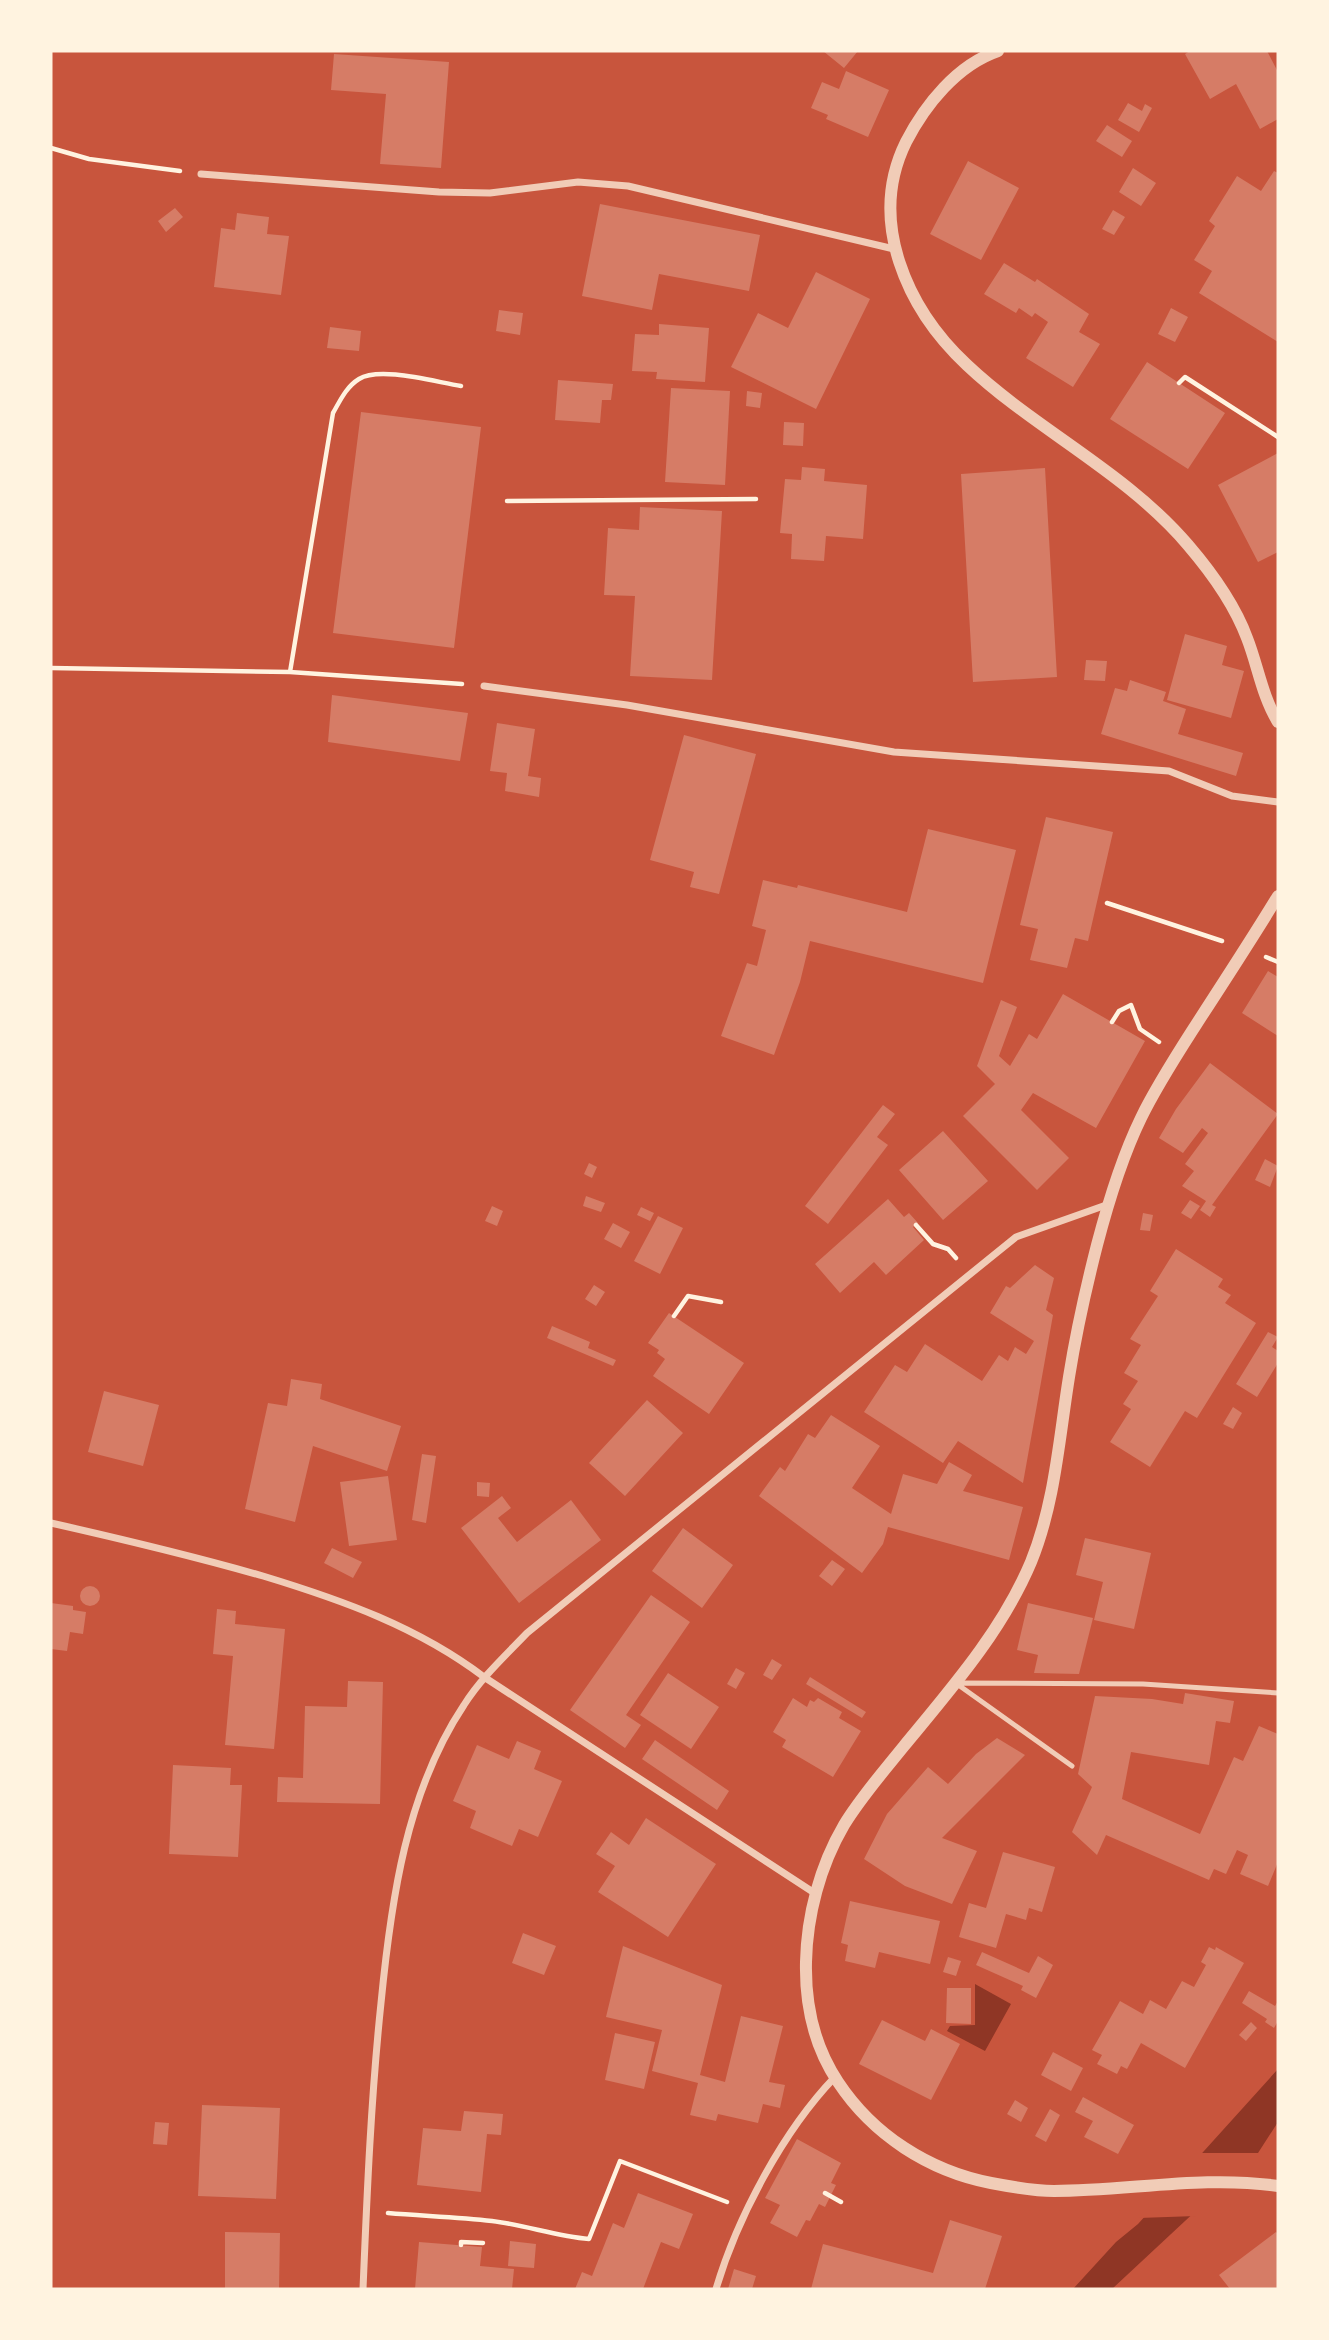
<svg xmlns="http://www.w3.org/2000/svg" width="1329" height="2340" viewBox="0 0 1329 2340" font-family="'DejaVu Sans',sans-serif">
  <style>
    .water { fill: #8f3625 }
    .pier { fill: #c8553d }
    .building { fill: #d67c66 }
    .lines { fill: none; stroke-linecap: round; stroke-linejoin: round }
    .path { stroke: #fff3e0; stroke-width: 4.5 }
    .service { stroke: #f1ccb7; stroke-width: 5 }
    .minor { stroke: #f1ccb7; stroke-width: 7 }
    .tertiary { stroke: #f1ccb7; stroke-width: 12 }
  </style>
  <rect width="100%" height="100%" fill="#c8553d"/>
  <path class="water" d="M975,1984L1011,2004L985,2051L947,2031L950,2026L975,2025Z
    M1278,2069V2122L1258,2153L1112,2289H1073L1116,2242L1138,2224Z"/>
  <path class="pier" d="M1198,2153H1262L1196,2216L1139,2218Z"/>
  <path class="building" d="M823,51H858L844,68Z
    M1190,51H1267L1278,72V119L1260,129L1236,84L1210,99L1185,54Z
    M334,54L449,62L441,168L380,164L386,94L331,90Z
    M846,71L889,90L868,137L826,119L828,115L811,108L822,82L839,89Z
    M1128,103L1142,111L1145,104L1152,108L1139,132L1118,120Z
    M1107,125L1132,141L1122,157L1096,141Z
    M968,161L1019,188L981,260L930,234Z
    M1133,168L1156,183L1141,206L1119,192Z
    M1274,171L1278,173V342L1199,293L1212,271L1194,260L1215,226L1209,221L1237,176L1261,191Z
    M600,204L760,235L749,291L659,274L652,310L582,296Z
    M175,208L183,217L166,232L158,221Z
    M1113,210L1125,217L1114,235L1102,229Z
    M237,213L269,217L267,234L289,236L281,295L214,287L221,228L235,230Z
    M1004,263L1035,282L1037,279L1089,314L1079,332L1100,344L1073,387L1026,358L1048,322L1035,313L1032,317L1019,308L1016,313L984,294Z
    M816,272L870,299L816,409L731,367L758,313L788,328Z
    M1171,308L1188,317L1175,342L1158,334Z
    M499,310L523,313L520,335L496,331Z
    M659,324L709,328L705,382L656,379L657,372L632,371L635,334L659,335Z
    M330,327L361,331L359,351L327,348Z
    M1147,362L1225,413L1188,469L1110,419Z
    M558,380L613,384L611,400H602L600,423L555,420Z
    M671,388L730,391L725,485L665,482Z
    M747,391L762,393L760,408L746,406Z
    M361,412L481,427L454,648L333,633Z
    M784,422L804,423L803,446L783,445Z
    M1278,453V552L1258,562L1218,485Z
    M802,467L825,469L824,481L867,485L863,539L826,536L824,561L791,559L792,534L780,533L785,479L801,480Z
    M1045,468L1057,677L973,682L961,474Z
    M640,507L722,511L712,680L630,676L635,596L604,595L608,528L639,530Z
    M1185,634L1227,646L1222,665L1244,671L1231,718L1167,700Z
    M1086,660L1107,661L1105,681L1084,680Z
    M1130,680L1166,692L1163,701L1186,709L1178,734L1243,753L1236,776L1101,734L1115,688L1127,691Z
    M332,695L468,713L460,761L328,742Z
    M497,723L535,729L528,776L541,778L539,797L505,791L507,773L490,771Z
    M684,735L756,754L719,894L690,887L694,872L650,860Z
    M1046,817L1113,832L1088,941L1075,938L1067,968L1030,960L1038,929L1020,925Z
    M928,829L1016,850L983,983L810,941L800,982L774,1055L721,1036L747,963L757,966L766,930L752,926L763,880L797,888L798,885L907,912Z
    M1268,971L1278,977V1036L1242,1013Z
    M1063,994L1145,1041L1096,1128L1033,1093L1021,1110L1069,1158L1037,1190L963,1116L995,1084L977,1066L1001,1000L1017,1007L999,1056L1010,1066L1029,1034L1037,1039Z
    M1210,1063L1278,1114L1212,1205L1216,1207L1210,1217L1200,1210L1206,1201L1182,1186L1194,1171L1185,1164L1208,1133L1202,1128L1183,1153L1159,1138L1176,1109Z
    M883,1105L895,1114L877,1137L888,1145L828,1224L805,1206Z
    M943,1131L988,1181L943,1220L899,1170Z
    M1265,1159L1278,1166L1270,1187L1255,1180Z
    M589,1163L597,1167L592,1178L584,1174Z
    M586,1196L605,1203L601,1212L583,1206Z
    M888,1199L904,1217L909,1213L918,1223L913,1227L924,1240L886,1275L874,1262L840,1293L815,1264Z
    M1190,1200L1200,1206L1191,1219L1181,1213Z
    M492,1206L503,1211L497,1226L485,1221Z
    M641,1207L654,1213L650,1221L637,1215Z
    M1143,1213L1153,1215L1150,1231L1140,1230Z
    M658,1216L683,1228L660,1274L634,1261Z
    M613,1223L630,1232L621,1248L604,1239Z
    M1176,1249L1223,1279L1218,1287L1231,1295L1225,1303L1256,1323L1197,1418L1185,1411L1150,1467L1110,1442L1131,1409L1123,1404L1138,1381L1124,1373L1141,1345L1130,1339L1158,1296L1150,1291Z
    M1035,1265L1054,1278L1046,1310L1053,1315L1023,1483L958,1441L943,1463L864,1412L895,1365L907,1372L925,1344L982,1381L999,1355L1008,1361L1015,1347L1026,1354L1034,1341L990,1313L1006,1286L1010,1288Z
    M594,1285L605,1292L596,1306L585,1299Z
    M669,1313L744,1363L709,1414L653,1376L665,1359L657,1353L659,1350L648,1343Z
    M552,1326L590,1342L588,1348L616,1360L613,1366L547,1338Z
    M1268,1332L1278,1337L1272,1347L1278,1351V1363L1257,1397L1236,1384Z
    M291,1379L322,1384L320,1399L401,1426L387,1471L313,1446L295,1522L245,1509L268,1403L287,1406Z
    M104,1391L159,1405L143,1466L88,1452Z
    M647,1400L683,1433L625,1496L589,1463Z
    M1233,1407L1242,1413L1233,1429L1223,1424Z
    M831,1415L880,1446L852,1488L891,1514L903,1474L937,1484L949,1462L972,1475L963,1491L1023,1507L1009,1560L888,1527L883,1544L862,1573L759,1496L780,1467L785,1471L808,1434L815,1438Z
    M422,1454L436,1456L426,1523L412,1520Z
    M388,1476L397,1540L349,1546L340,1482Z
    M477,1482L490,1483L489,1497L477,1496Z
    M502,1496L511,1508L498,1518L517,1542L571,1500L601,1540L519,1603L461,1528Z
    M683,1528L733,1565L702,1608L652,1571Z
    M1085,1538L1151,1553L1134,1629L1094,1620L1103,1582L1076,1575Z
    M332,1548L362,1562L353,1578L324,1563Z
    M832,1560L845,1569L832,1586L819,1576Z
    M80 1596a10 10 0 1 1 20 0a10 10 0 1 1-20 0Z
    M651,1595L690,1622L626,1715L641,1725L625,1748L570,1710Z
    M51,1603L73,1606V1610L86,1612L83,1634L70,1632L67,1651L51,1649Z
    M1028,1603L1093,1618L1079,1674L1034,1673L1038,1655L1017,1650Z
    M217,1609L236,1611L235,1624L285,1629L274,1749L225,1745L233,1656L213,1654Z
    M772,1659L782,1665L772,1680L763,1675Z
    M736,1668L745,1673L736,1689L727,1684Z
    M668,1673L719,1707L691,1749L640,1715Z
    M810,1677L866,1712L862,1718L806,1684Z
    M348,1681L383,1682L380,1804L277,1802L278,1777L303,1778L305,1706L347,1707Z
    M1185,1693L1234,1701L1230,1723L1216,1721L1209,1765L1131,1752L1122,1799L1200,1834L1234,1757L1243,1761L1259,1726L1278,1734V1862L1268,1886L1240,1874L1248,1855L1237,1850L1226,1874L1214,1869L1209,1880L1106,1835L1097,1855L1072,1832L1092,1787L1078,1774L1095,1696L1152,1699L1183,1704Z
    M793,1698L807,1707L810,1700L814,1702L818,1698L842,1712L839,1718L861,1731L833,1777L782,1747L786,1740L773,1732Z
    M997,1738L1025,1755L942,1838L977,1851L952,1904L905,1886L864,1859L887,1814L928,1767L948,1784L976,1754Z
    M655,1740L729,1791L717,1810L642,1759Z
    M517,1741L541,1751L534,1769L562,1781L538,1837L519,1829L512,1846L470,1828L476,1811L453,1801L477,1745L509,1759Z
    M173,1765L231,1768L230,1785H242L238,1857L169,1854Z
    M646,1818L716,1864L668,1937L598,1892L615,1866L596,1854L611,1832L629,1845Z
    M1003,1852L1055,1867L1042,1912L1029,1908L1026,1920L1006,1914L996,1948L959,1937L969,1903L986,1908Z
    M850,1901L940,1921L930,1964L879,1952L875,1968L845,1961L848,1945L841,1943Z
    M523,1933L556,1946L544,1975L512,1963Z
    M623,1946L722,1985L700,2075L725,2082L741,2016L783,2026L769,2082L785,2085L780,2108L763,2104L758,2123L718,2114L716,2121L690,2115L698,2083L652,2071L662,2030L606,2017Z
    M1209,1947L1215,1950L1216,1947L1244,1963L1185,2068L1141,2043L1127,2069L1121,2066L1117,2074L1097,2064L1102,2055L1092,2050L1120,2001L1143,2014L1150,2000L1166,2009L1182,1981L1194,1987L1206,1965L1201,1962Z
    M982,1952L1029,1973L1038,1956L1053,1965L1036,1998L1021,1990L1023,1986L976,1965Z
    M948,1957L961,1961L956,1976L943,1972Z
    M947,1988H971V2024L946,2023Z
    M1249,1991L1275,2006L1278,2001V2021L1274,2028L1265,2022L1267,2019L1242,2003Z
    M882,2020L925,2041L931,2029L960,2044L931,2100L859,2064Z
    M1251,2022L1257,2028L1246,2041L1239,2035Z
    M615,2033L655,2042L644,2089L605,2080Z
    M1053,2052L1083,2068L1071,2091L1041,2075Z
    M1083,2097L1134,2125L1118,2154L1084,2137L1093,2121L1075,2112Z
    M1015,2100L1028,2108L1021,2122L1007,2114Z
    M202,2105L280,2108L276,2199L198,2196Z
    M1050,2109L1060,2115L1046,2142L1035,2136Z
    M464,2111L503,2114L501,2135L487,2134L481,2192L417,2185L423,2128L461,2131Z
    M155,2122L169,2123L167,2145L153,2144Z
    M797,2139L841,2163L831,2183L836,2185L825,2207L819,2204L810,2221L806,2220L797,2237L770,2223L780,2205L765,2198Z
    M638,2193L693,2214L679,2249L661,2242L643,2289H575L582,2272L592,2276L613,2223L624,2228Z
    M950,2220L1002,2236L985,2289H811L823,2244L933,2273Z
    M225,2232L280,2233L279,2289H225Z
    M1276,2232L1278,2234V2289H1230L1219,2275Z
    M510,2241L536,2244L534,2268L508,2266Z
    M419,2242L482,2247L480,2266L514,2269L512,2289H415Z
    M734,2269L756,2276L752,2289H728Z"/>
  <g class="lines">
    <path class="path" d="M51,148L89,159L180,171
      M1179,383L1185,377L1278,437
      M507,501L756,499
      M51,668L290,672L462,684
      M290,672L333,413C340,401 346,387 359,379C380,366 435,382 461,386
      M1107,903L1222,941
      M1266,957L1278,962
      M1112,1022L1119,1011L1131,1005L1140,1029L1159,1042
      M916,1225L933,1244L948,1249L956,1258
      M674,1316L688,1296L721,1302
      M825,2193L841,2202
      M388,2213C423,2216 458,2217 492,2221C525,2225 556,2236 589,2239L620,2161L727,2202
      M461,2245V2242L483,2243"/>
    <path class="service" d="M958,1683L1143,1684L1278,1693
      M957,1684L1072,1766"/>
    <path class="minor" d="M201,174L439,192L490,193L578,182L628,186L894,249
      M484,686L627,705L894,752L1169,771L1232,796L1278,802
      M51,1523C122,1539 193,1556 263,1576C342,1600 418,1627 484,1677L816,1894
      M363,2289C367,2194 371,2098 381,2003C391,1901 406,1792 464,1705C481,1678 505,1656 527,1633L1016,1237L1109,1204
      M716,2289C737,2218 783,2131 835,2077"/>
    <path class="tertiary" d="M998,51C957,65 925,105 906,142C867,221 907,309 967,365C1036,430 1126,472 1188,545C1212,573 1234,603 1247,638C1258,666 1262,696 1278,722
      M1278,896C1253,937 1227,977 1201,1017C1180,1050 1158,1083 1141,1118C1122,1157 1108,1203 1097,1245C1086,1288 1076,1333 1069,1377C1059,1439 1055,1503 1031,1562C1002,1631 951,1689 904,1746C883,1772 861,1797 844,1825C820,1866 807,1915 806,1962C805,2005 814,2046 838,2082C873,2135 929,2171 991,2183C1012,2187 1033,2191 1054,2191C1128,2191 1204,2175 1278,2186"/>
  </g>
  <rect width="1329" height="2340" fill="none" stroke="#fff3e0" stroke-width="105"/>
</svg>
